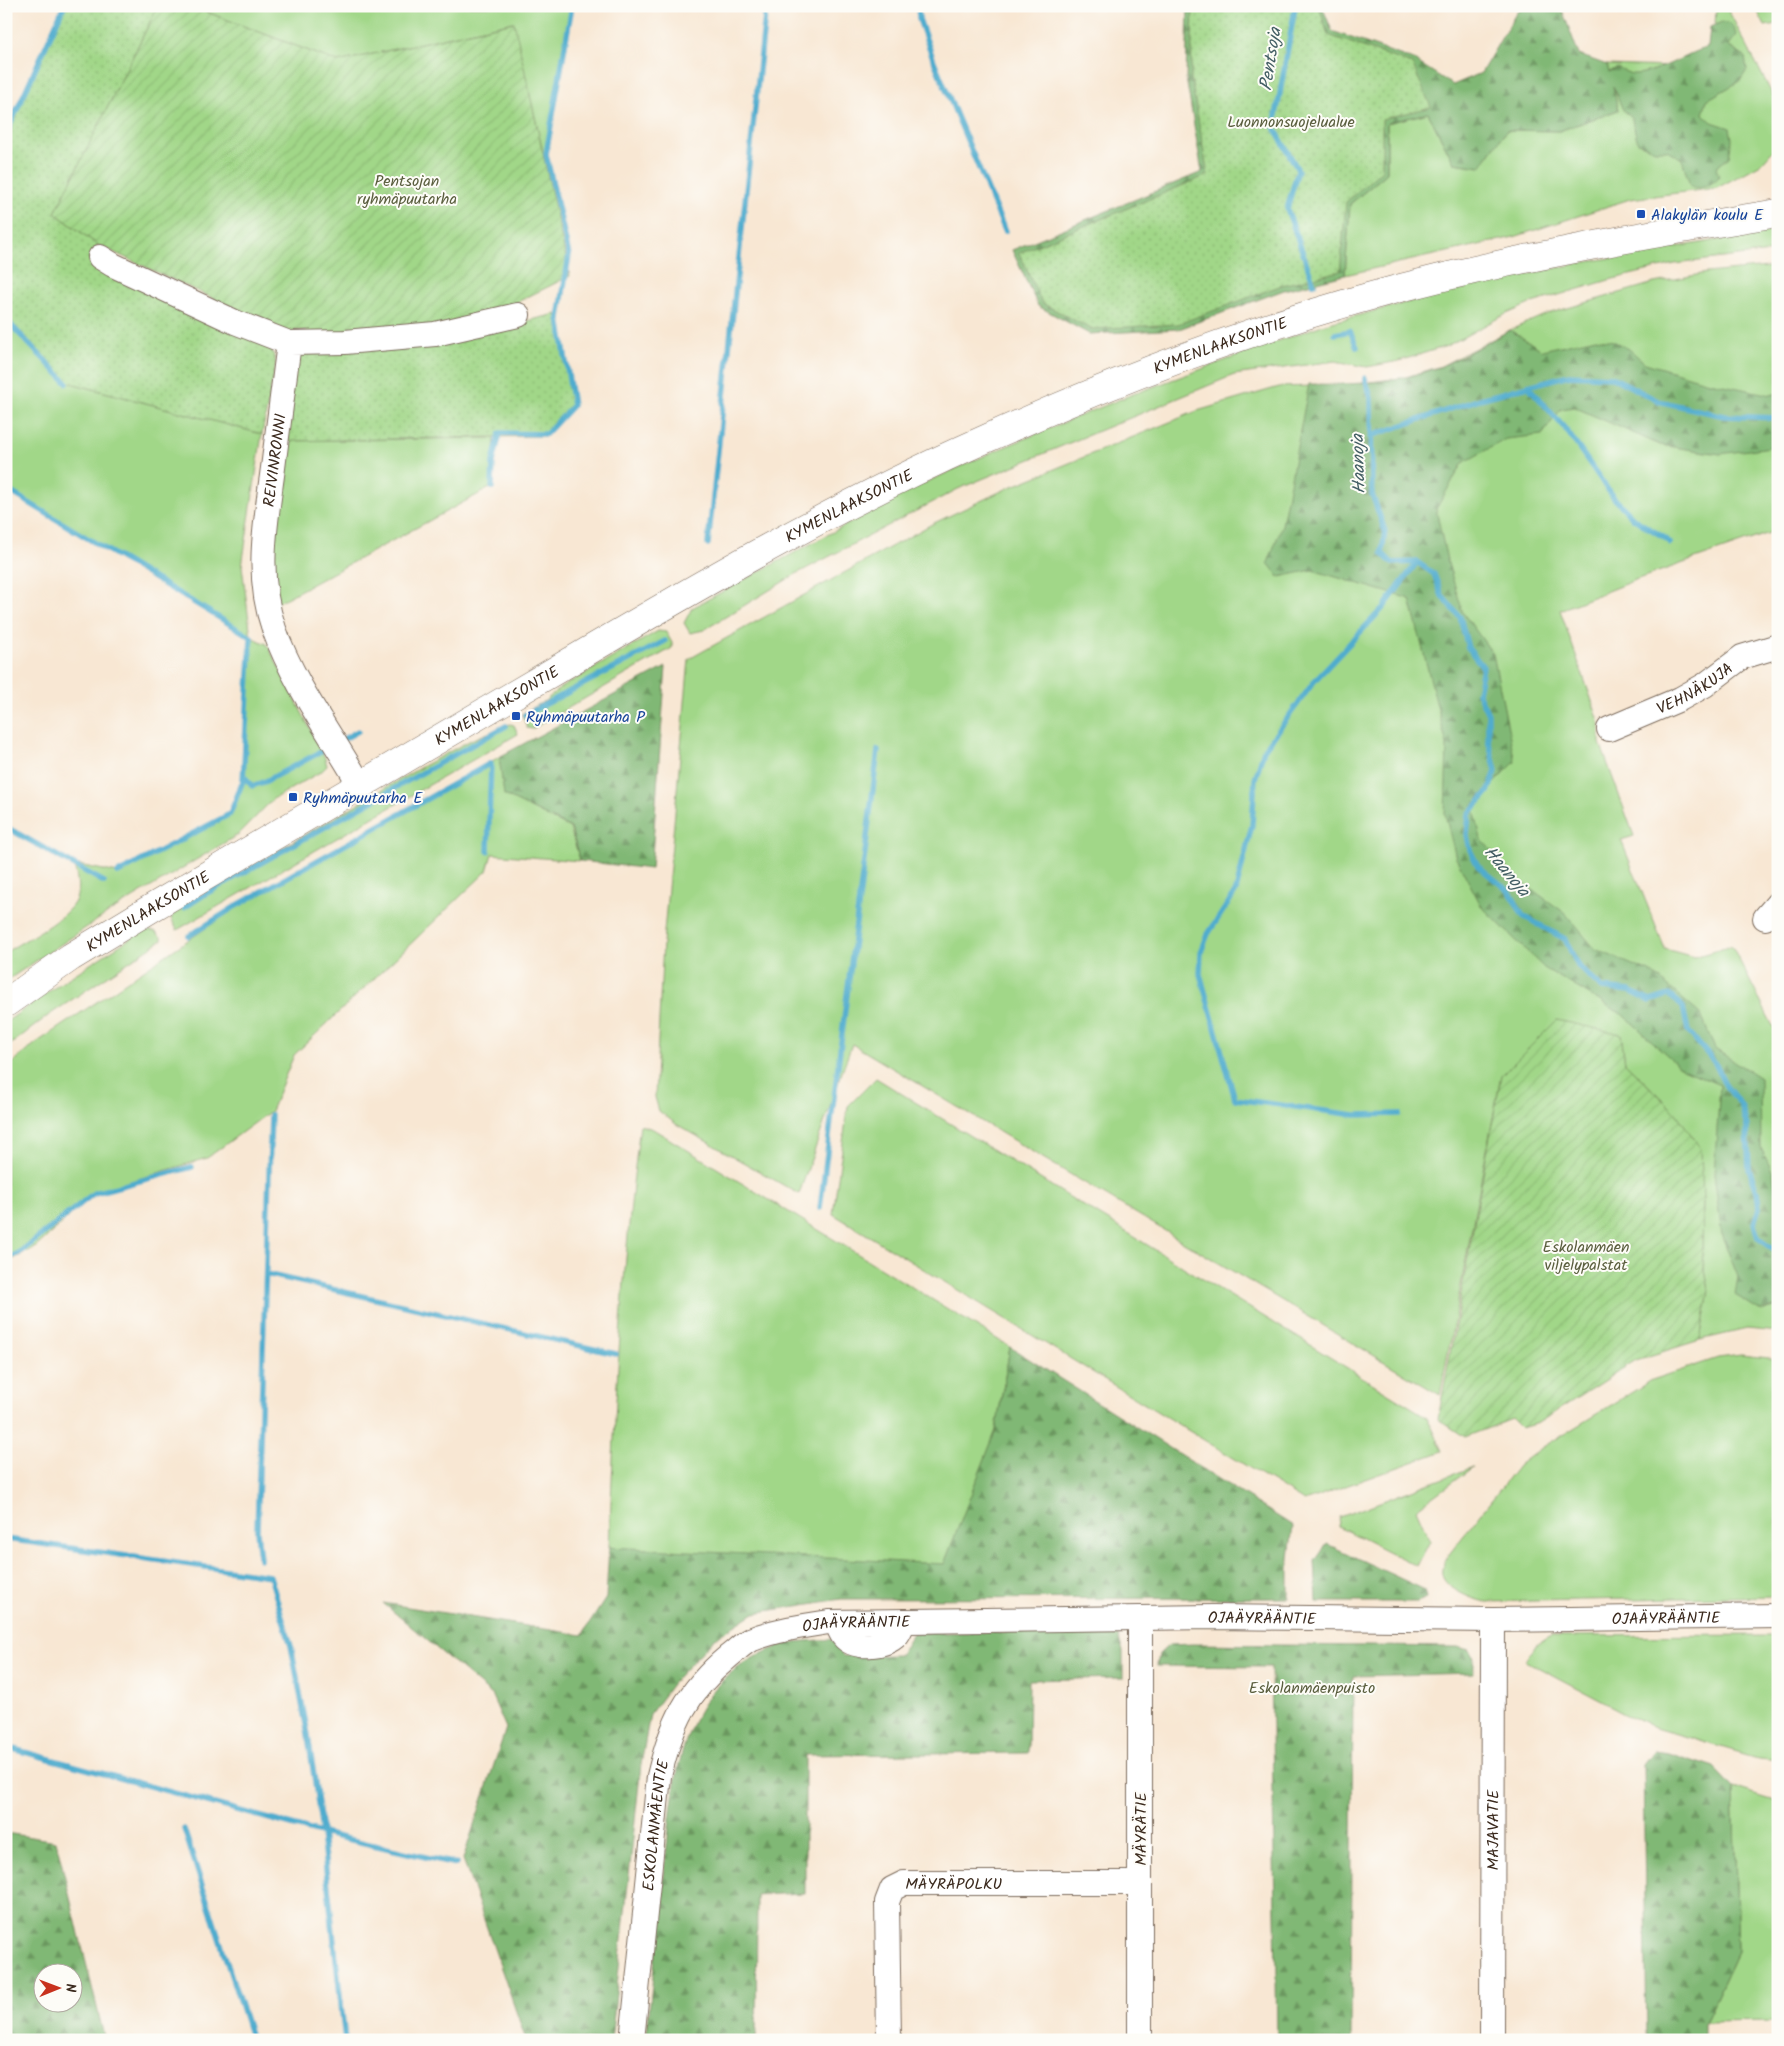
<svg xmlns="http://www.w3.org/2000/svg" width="1784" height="2046" viewBox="0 0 1784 2046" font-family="Kalam,sans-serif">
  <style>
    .grass { fill: #a1d788; stroke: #6e8053 }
    .forest { fill: url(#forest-firs); stroke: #5e7149; fill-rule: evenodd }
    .park { fill: url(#park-dots); stroke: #6e8053 }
    .garden { fill: url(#garden-furrows); stroke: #6e8053 }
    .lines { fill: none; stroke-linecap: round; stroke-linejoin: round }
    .stream { stroke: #50acce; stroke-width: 5.5 }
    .minor-casing { stroke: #7d6c5d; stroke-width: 26 }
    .major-casing { stroke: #7d6c5d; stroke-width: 29 }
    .minor { stroke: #fff; stroke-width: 24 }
    .major { stroke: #fff; stroke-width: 28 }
    .transit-dot { fill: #1a4fb4; stroke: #fdfcf7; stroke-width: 2 }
    .labels { text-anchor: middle; stroke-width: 4; stroke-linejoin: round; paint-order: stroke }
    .park-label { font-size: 16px; fill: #5a5e3e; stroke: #fdfcf7 }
    .transit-label { font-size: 16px; fill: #164399; stroke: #fdfcf7; text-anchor: start }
    .street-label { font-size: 16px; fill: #3b2a1e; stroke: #fdfcf7 }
    .water-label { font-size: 18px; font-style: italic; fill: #435e64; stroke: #fdfcf7 }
  </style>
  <defs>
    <pattern id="forest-firs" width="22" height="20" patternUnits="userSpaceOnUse" patternTransform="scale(1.25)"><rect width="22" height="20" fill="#80b874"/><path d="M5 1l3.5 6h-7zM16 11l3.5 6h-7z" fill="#6a965f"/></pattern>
    <pattern id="park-dots" width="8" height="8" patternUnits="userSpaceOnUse" patternTransform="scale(1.25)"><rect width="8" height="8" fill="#a1d788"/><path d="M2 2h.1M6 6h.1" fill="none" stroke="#8cb975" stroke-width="1.8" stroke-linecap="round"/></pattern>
    <pattern id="garden-furrows" width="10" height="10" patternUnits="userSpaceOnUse" patternTransform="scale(1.25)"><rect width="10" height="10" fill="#a1d788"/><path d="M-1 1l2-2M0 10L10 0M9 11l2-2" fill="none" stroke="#8cb975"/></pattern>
  </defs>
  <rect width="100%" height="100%" fill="#fdfcf7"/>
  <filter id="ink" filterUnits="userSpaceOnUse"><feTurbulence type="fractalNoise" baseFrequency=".02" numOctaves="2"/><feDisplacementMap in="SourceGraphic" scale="10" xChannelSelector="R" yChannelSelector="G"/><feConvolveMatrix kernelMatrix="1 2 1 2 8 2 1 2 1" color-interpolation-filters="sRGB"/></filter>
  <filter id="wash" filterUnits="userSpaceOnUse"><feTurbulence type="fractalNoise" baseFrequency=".0096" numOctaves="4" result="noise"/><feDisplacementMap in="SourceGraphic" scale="20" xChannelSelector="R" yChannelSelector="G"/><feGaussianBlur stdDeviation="1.12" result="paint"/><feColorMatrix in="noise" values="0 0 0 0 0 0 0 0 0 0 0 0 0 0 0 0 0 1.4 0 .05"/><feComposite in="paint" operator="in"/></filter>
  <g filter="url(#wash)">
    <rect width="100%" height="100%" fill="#f8e7d3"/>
    <path class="grass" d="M191,6H572L545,161L513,22L338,62Z
      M1716,6H1726L1778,105V145L1761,164L1717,188L1630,199L1514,237L1345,275L1350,204L1387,173V123L1428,113L1454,163L1480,167L1507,130L1559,131L1618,110L1607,65L1673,67L1714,50Z
      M1755,6H1778V24L1765,26Z
      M1778,230V251L1675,264L1609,280L1532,303L1502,316L1447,346L1399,361L1367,367L1335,361L1234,375L958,489L796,574L704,630L690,633L684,623L692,608L920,485L995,451L1128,396L1325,324L1443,293L1580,263Z
      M1778,266V530L1635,580L1560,610L1600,724V743L1634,836L1621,840L1665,949L1694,957L1732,946L1778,1036V1332L1747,1329L1700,1340L1709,1290L1702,1256L1703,1198L1676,1113L1625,1063L1621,1034L1501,1076L1440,1395L852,1044L799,1194L676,1124L659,1111L655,1097L663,943L689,659L932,524L1008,488L1197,411L1279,387L1349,385L1406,377L1441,366L1510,330L1547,314L1654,283L1707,273Z
      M6,321L67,382L262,434L242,566L251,637L267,644L325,758L327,766L322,771L273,799L239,834L108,913L6,981V952C24,940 69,918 76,899C80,888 76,874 74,864L118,873L230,814L243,781L251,637L6,489Z
      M495,438L490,488L277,603L271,554L285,441Z
      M658,631L666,632L672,643V648L532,729L527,728L522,714L545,701L560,688Z
      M510,724L514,725L518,734L177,930L171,918L176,910L183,905L423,766L471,740Z
      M499,757L505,795L570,828L580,861L492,854L487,871L294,1055L271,1111L207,1158L95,1192L36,1247L6,1263V1068L36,1043L237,907Z
      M147,930L156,932L163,939L49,1015L6,1048V1022L64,981L137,934Z
      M876,1078L1427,1417L1443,1451L1304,1501L833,1214L848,1106Z
      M640,1125L653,1129L1010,1347L996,1430L1058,1590L609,1547C615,1406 622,1265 640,1125Z
      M1741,1355L1778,1359V1596L1487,1602C1475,1601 1443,1588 1442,1574C1441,1570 1443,1566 1443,1562L1519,1465L1543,1447L1652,1380L1718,1358Z
      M1473,1467L1416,1509L1430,1541L1417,1566L1338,1526L1340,1517Z
      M1778,1635V1760L1758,1758L1649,1726L1526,1661L1536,1644L1551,1636Z
      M1733,1788L1778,1802V2021L1705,2022L1738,1951Z"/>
    <path class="forest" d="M1188,6H1322L1332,31L1414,60L1453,85L1481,73L1518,10L1532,6L1561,7L1579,55L1607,65L1609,72L1617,68C1622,70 1628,73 1632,74C1655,75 1686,54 1708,47L1710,27L1722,22L1731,24L1737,35L1728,46L1745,57L1747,70L1740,81L1707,100L1703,114L1712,122L1730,128L1732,139L1729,157L1716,168L1719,177C1711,185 1702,191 1690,186L1682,159L1667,150H1655L1638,143L1631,116L1623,110L1613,86L1618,110L1559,131L1507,130L1480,167L1454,163L1428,113L1387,123V173L1350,204L1345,275L1284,290L1179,329L1089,334L1038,306L1012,250L1202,172L1186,78Z
      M1510,330L1542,350L1596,338L1613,341L1629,349L1645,363L1705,381L1771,395L1778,393V446L1720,454L1660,445L1574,407L1561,409L1542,435L1506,439L1463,463L1436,509L1447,560L1463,613L1493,654L1515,762L1473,804L1481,839L1516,878L1565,913L1595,949L1654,974L1701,1015L1715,1049L1760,1078L1761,1148L1773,1173L1778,1208V1306L1761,1311L1735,1295L1738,1277L1722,1236L1714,1174L1720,1085L1682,1069L1625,1016L1544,968L1482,907L1456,858L1445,814L1447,745L1410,599L1312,570L1279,577L1268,563L1282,525L1309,384C1353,385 1400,383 1442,366C1465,356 1488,342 1510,330Z
      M666,667L651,869L580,861L571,828L504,795L499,757Z
      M1010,1347L1293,1526L1289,1558V1598L841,1599L754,1613L714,1639L675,1680L650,1714L641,1765L611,2040H526L463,1859L506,1728L491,1694L383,1603L582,1635L606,1598L609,1547L944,1564L996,1430Z
      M1327,1544L1425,1590L1427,1598L1417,1602H1317L1315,1561Z
      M1107,1631L1118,1637L1123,1651V1678L1029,1680L1028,1753L805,1755V1893L757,1895L756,2040H646C652,1982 659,1924 665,1866C675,1771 679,1678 786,1644C799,1640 817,1641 831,1639L843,1656L900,1655L913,1633Z
      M1193,1644L1458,1647L1469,1650L1475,1656L1473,1673L1353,1676L1351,2040H1277L1271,1667L1157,1666L1159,1654L1169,1645Z
      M1653,1751L1668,1753L1714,1768L1733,1788L1738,1951L1705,2022V2040H1647L1643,1764Z
      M6,1833L56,1841L105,2040H6ZM42,1974H72V2004H42Z"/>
    <path class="park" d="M62,6H158L55,213L98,245L89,259L271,348L276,362L262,434L67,382L6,321V141Z
      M1193,6H1319L1328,35L1412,64L1431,107L1382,119V170L1346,202L1340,271L1282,285L1178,324L1091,329L1042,303L1019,253L1208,175L1191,78Z
      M556,314L572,404L547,436L285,441L292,362L303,349L440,342Z"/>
    <path class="garden" d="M158,6H191L338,62L514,22L570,276L495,313L429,328L294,336L98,245L55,213Z
      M1557,1020L1621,1034L1625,1063L1676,1113L1701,1149L1703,1198L1702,1256L1709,1290L1700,1340L1636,1360L1538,1423L1521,1428L1512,1419L1465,1437L1438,1419L1501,1076Z"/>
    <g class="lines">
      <path class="stream" d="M918,6L919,19L934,61L1005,231
        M1293,6L1295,8L1274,127L1298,170L1287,209L1314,284
        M6,134L64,6
        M6,320L67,383
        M1335,334L1350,331L1357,347
        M1365,378L1371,398L1372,494L1385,531L1382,553L1392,563L1417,562L1434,574L1442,596L1460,617L1468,648L1483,667L1478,693L1488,714V739L1496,771L1488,792L1469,814L1467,835L1470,850L1478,866L1510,892L1523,916L1565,939L1578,966L1602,988L1630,991L1650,1001L1669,995L1683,1007L1688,1031L1715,1063L1726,1086L1741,1105L1747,1126L1749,1169L1757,1191L1759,1208L1754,1223L1758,1238L1778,1252
        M1528,386L1567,431L1613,497L1634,519L1665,538L1670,543
        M1371,436L1480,399L1569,375L1612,377L1658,401L1724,416L1778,418
        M492,487L493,462L500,433L546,434L573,405L559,318L569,255L546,154L572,6
        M6,489L251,637L243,781L230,814L118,873
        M708,544L766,6
        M525,715L665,641
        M340,741L358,731
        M244,776L252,786L264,782L330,747
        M6,827L104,882
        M184,908L207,893L506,726
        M189,936L236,906L491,763L488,851
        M1399,1114L1355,1115L1235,1099L1200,974L1201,952L1208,934L1236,891L1252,825L1255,779L1264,750L1316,679L1384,607L1417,562
        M820,1208L878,750
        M6,1259L19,1253L94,1193L192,1167
        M266,1274L616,1354
        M6,1539L270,1576L291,1646L308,1735L321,1824L345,2040
        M260,1559L257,1531L271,1115
        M6,1747L321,1833L456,1864
        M184,1829L252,2040"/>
    </g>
  </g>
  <g filter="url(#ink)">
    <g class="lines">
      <g class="minor-casing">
        <g id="minor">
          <path d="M100,257L113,265L235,322L289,343"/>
          <path id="s1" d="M1609,729L1680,699L1705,685L1742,657L1778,646"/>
          <path id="s2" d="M360,785C331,734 294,685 274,629C255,575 266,522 273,468C278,426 284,385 289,343L345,342L435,334L518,315"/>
          <path d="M1765,918L1778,903"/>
          <path d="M1140,1619V2040"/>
          <path d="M836,1622C838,1626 840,1632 843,1636C854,1650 885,1647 897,1635C900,1632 902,1625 904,1621"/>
          <path id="s3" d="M632,2040L659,1776C672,1723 686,1692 729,1656C736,1651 743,1643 750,1640C775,1630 802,1626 829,1622L1213,1617L1493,1620L1778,1616"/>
          <path id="s4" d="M889,2040L887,1902L892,1889L904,1883H1140"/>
          <path id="s5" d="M1492,2040L1493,1620"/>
        </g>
      </g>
      <g class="major-casing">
        <g id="major">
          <path id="s6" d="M6,1003L71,957L155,906C288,827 422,749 556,670C694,588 833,507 981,441C1129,374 1285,315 1444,277C1554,251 1666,231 1778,213"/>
        </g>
      </g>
      <use href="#minor" class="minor"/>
      <use href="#major" class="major"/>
    </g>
  </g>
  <g class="transit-dot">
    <rect x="1636" y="209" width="10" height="10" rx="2.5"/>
    <rect x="511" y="711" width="10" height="10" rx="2.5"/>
    <rect x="288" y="792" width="10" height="10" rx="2.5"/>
  </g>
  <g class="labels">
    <g class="park-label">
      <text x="1291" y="127">Luonnonsuojelualue</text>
      <text x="407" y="186">Pentsojan<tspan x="407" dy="18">ryhmäpuutarha</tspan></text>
      <text x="1586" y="1252">Eskolanmäen<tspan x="1586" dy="18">viljelypalstat</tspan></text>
      <text x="1312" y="1693">Eskolanmäenpuisto</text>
    </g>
    <g class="transit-label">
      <text x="1651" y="220">Alakylän koulu E</text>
      <text x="526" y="722">Ryhmäpuutarha P</text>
      <text x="303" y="803">Ryhmäpuutarha E</text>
    </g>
    <g class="street-label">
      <text dy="6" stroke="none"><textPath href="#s6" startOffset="1384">KYMENLAAKSONTIE</textPath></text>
      <text dy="6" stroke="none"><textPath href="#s2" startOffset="349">REIVINRONNI</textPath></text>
      <text dy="6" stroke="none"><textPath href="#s6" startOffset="979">KYMENLAAKSONTIE</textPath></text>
      <text dy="6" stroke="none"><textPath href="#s1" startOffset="95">VEHNÄKUJA</textPath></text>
      <text dy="6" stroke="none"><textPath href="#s6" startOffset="574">KYMENLAAKSONTIE</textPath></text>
      <text dy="6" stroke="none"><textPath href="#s6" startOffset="169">KYMENLAAKSONTIE</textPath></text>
      <text dy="6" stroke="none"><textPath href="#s3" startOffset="948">OJAÄYRÄÄNTIE</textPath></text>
      <text dy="6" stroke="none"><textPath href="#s3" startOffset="1352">OJAÄYRÄÄNTIE</textPath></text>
      <text dy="6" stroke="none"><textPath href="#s3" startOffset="542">OJAÄYRÄÄNTIE</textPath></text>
      <text dy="6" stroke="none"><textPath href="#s3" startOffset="216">ESKOLANMÄENTIE</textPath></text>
      <text transform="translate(1140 1829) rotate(-90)" y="6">MÄYRÄTIE</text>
      <text dy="6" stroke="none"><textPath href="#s5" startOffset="210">MAJAVATIE</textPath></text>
      <text dy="6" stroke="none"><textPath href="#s4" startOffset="215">MÄYRÄPOLKU</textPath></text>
    </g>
    <g class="water-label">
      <text transform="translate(1270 59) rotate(-81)" y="6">Pentsoja</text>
      <text transform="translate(1358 464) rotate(-92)" y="6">Haanoja</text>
      <text transform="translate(1507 871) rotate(50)" y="6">Haanoja</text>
    </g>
  </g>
  <rect width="1784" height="2046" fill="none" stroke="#fdfcf7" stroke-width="25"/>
  <g transform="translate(58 1988) rotate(89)"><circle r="24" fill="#fdfcf7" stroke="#afa8a0"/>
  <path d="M0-4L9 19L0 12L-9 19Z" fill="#c8321e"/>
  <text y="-8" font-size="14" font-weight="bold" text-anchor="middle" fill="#3b2a1e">N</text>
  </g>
</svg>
